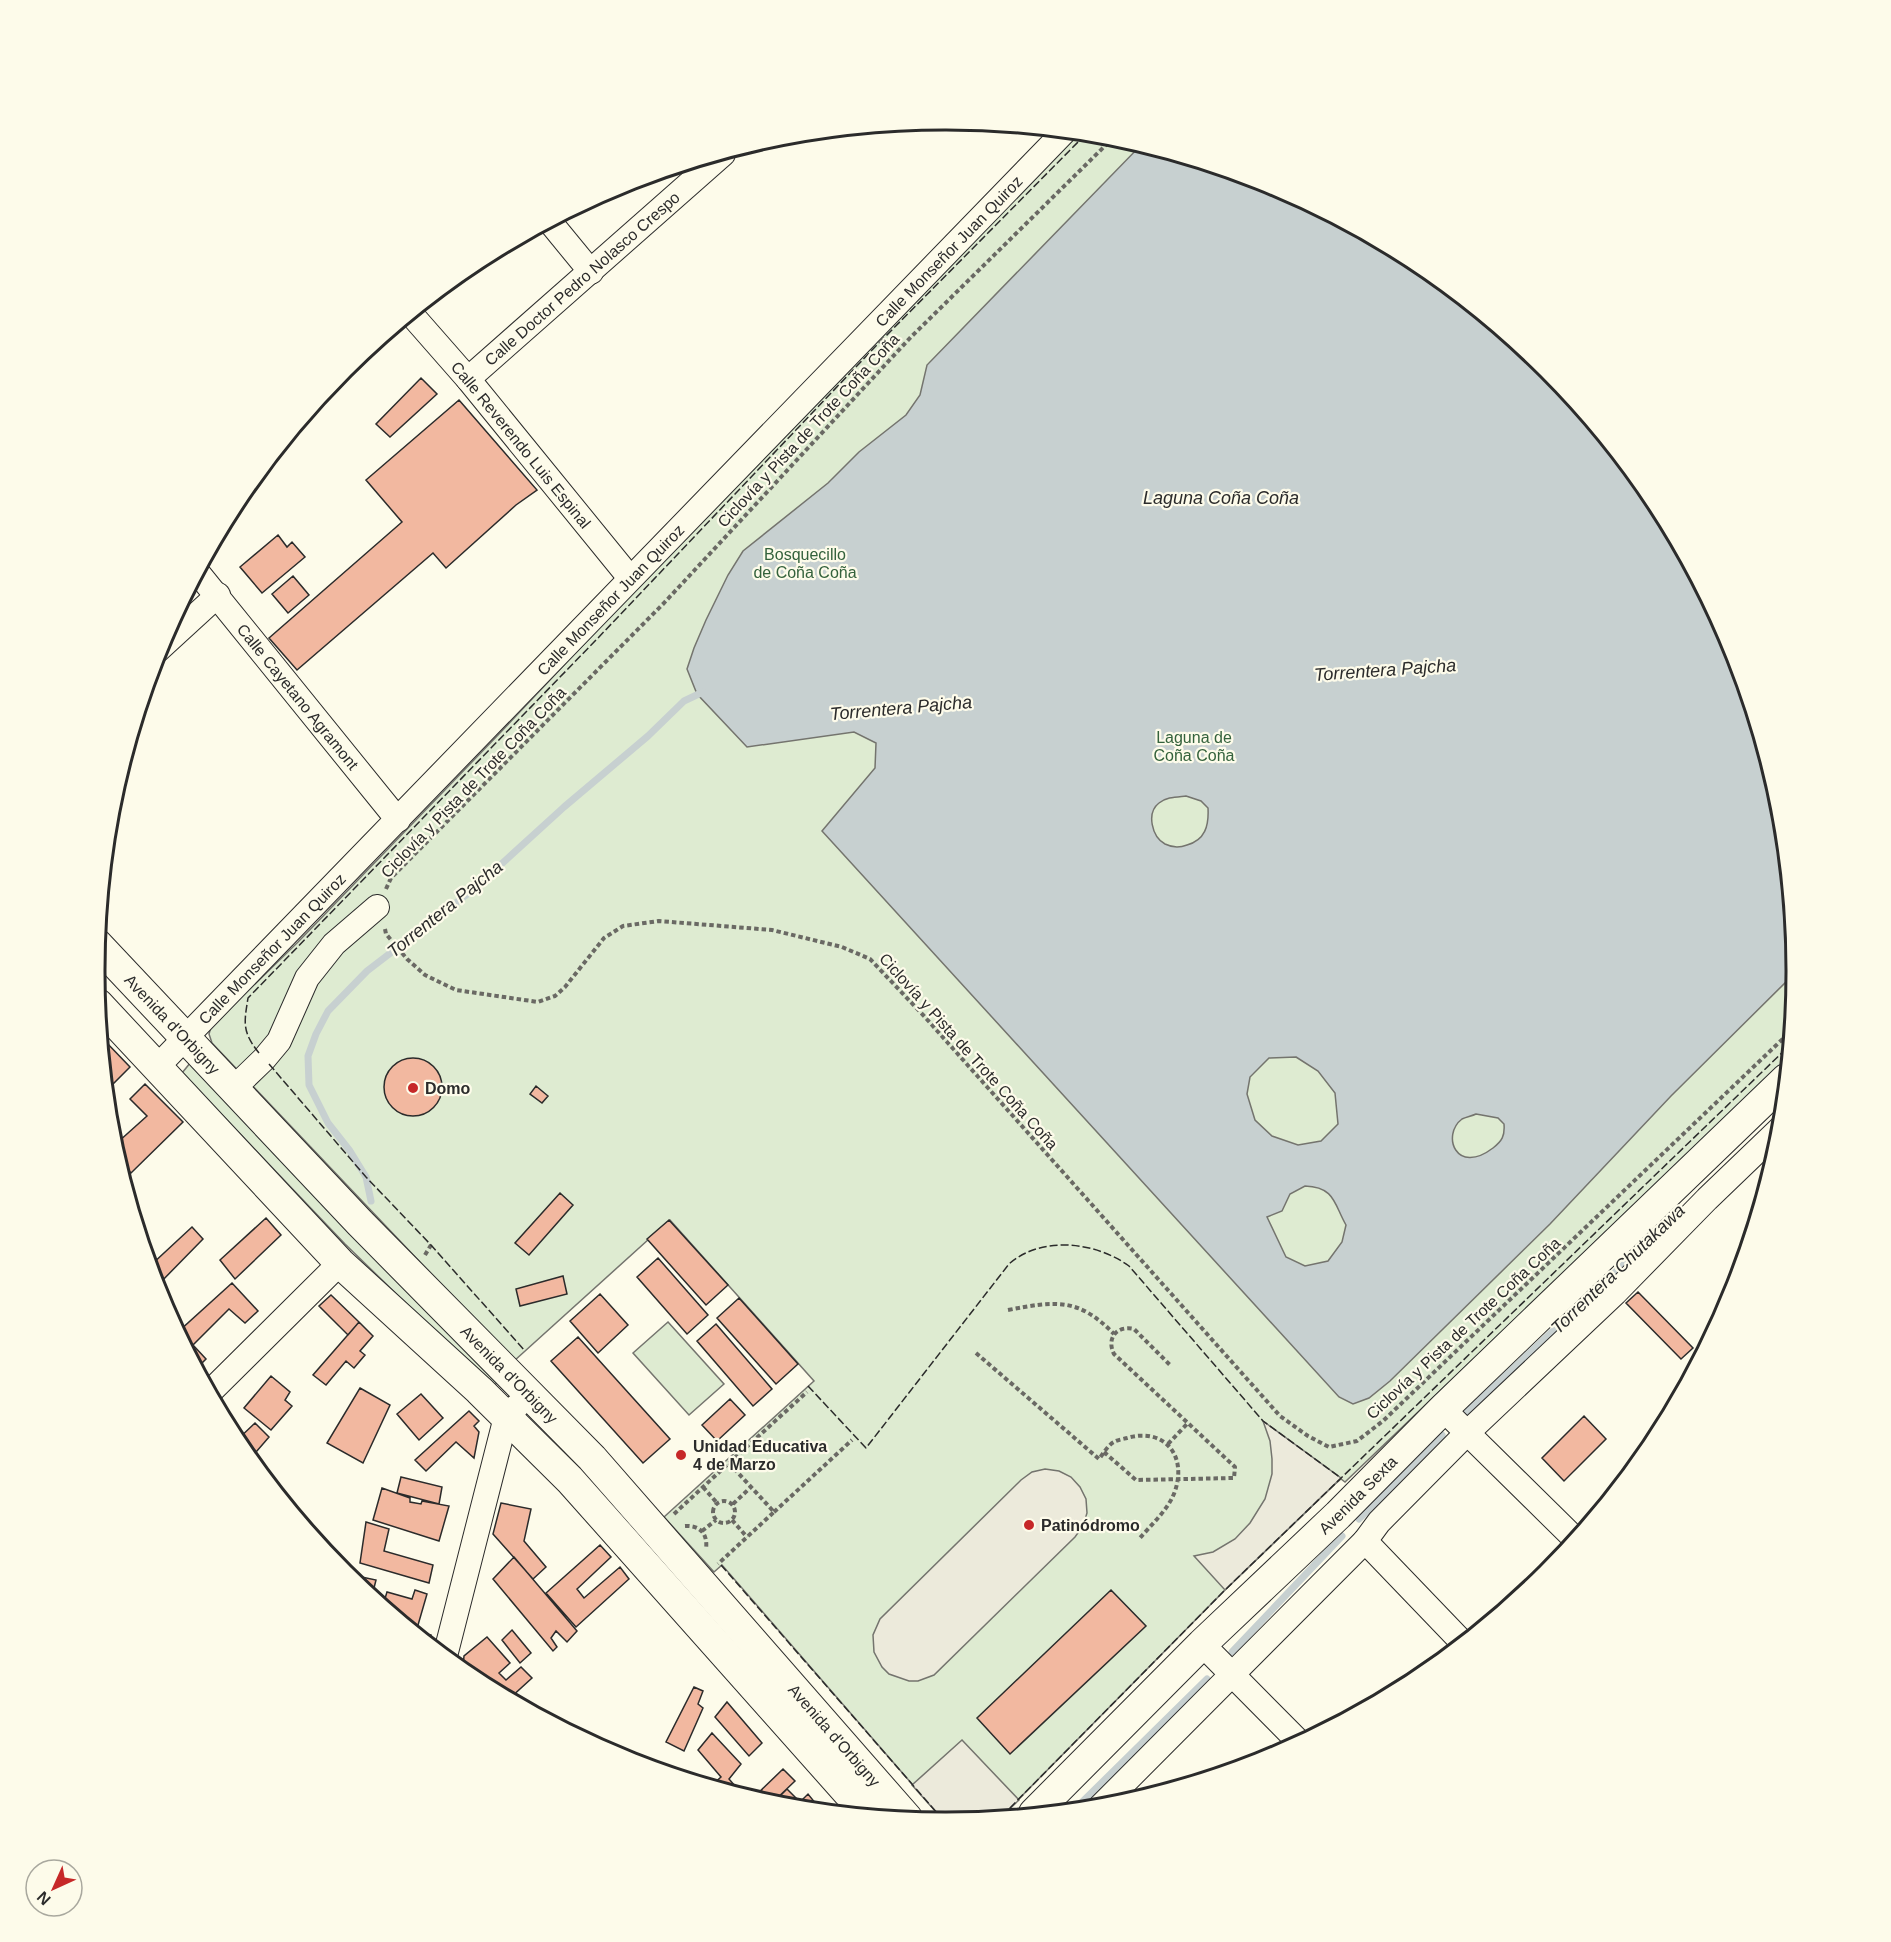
<svg xmlns="http://www.w3.org/2000/svg" width="1891" height="1942" viewBox="0 0 1891 1942" font-family="Helvetica,sans-serif">
  <style>
    .green { fill: #deebd1; stroke: #74746e; stroke-width: 1.5 }
    .parking { fill: #eceadb; stroke: #74746e; stroke-width: 1.5 }
    .water { fill: #c7d0d0; stroke: #74746e; stroke-width: 1.5; fill-rule: evenodd }
    .lines { fill: none; stroke-linecap: round; stroke-linejoin: round }
    .stream { stroke: #c7d0d0; stroke-width: 7 }
    .building { fill: #f2b8a0; stroke: #2b2b2b; stroke-width: 1.5 }
    .minor-casing { stroke: #2b2b2b; stroke-width: 26 }
    .major-casing { stroke: #2b2b2b; stroke-width: 32 }
    .path { stroke: #6a6964; stroke-width: 4; stroke-dasharray: 4.5 3; stroke-linecap: butt }
    .minor { stroke: #fdfbea; stroke-width: 24 }
    .major { stroke: #fdfbea; stroke-width: 30 }
    .fence { stroke: #2b2b2b; stroke-width: 1.5; stroke-dasharray: 8 3; stroke-linecap: butt }
    .poi-dot { fill: #c62828; stroke: #fdfbea; stroke-width: 2 }
    .labels { text-anchor: middle; stroke-width: 4.5; stroke-linejoin: round; paint-order: stroke }
    .street-label { font-size: 16px; fill: #2b2b2b; stroke: #fdfbea }
    .park-label { font-size: 16px; fill: #34623c; stroke: #fdfbea }
    .poi-label { font-size: 16px; font-weight: bold; fill: #2b2b2b; stroke: #fdfbea; text-anchor: start }
    .water-label { font-size: 18px; font-style: italic; fill: #2b2b2b; stroke: #fdfbea }
    .rim { fill: none; stroke: #2b2b2b; stroke-width: 3 }
  </style>
  <rect width="100%" height="100%" fill="#fdfbea"/>
  <path class="green" d="M1080,133L1112,136L1271,185L1419,264L1547,370L1653,498L1732,646L1780,805L1796,971L1788,1058L1665,1181L1513,1321L1345,1482L1341,1479L1334,1485L1225,1590L1002,1816L945,1822L722,1565L714,1572L664,1517L814,1381L670,1220L514,1361L212,1043L209,1034L211,1027L298,942L498,735L1043,158L1073,140Z
    M191,1062L497,1383L492,1387L345,1244L182,1073Z
    M668,1322L724,1384L689,1415L633,1353Z"/>
  <path class="parking" d="M1263,1421L1341,1478L1225,1590L1194,1556L1213,1552L1235,1539L1250,1523L1265,1499L1272,1474V1459L1270,1441Z
    M1045,1469L1059,1471L1071,1477L1080,1487L1086,1499L1087,1513L1083,1526L1075,1537L934,1675L918,1681H909L889,1674L882,1667L874,1652L873,1635L880,1619L1021,1480L1032,1472Z
    M962,1740L1019,1800L1002,1816L945,1822L912,1785Z"/>
  <path class="water" d="M1141,145L1271,185L1419,264L1547,369L1653,498L1732,646L1780,805L1796,972L1671,1096L1550,1224L1390,1381L1369,1398L1353,1404L1339,1397L822,831L875,768L876,743L854,732L747,747L697,694L687,669L694,648L706,620L728,575L743,551L828,483L859,452L906,415L920,395L927,365ZM1186,796L1201,801L1208,808C1209,826 1205,840 1187,845C1179,848 1173,848 1165,844C1152,837 1146,813 1159,803C1166,797 1177,797 1186,796ZM1296,1057L1318,1071L1335,1093L1338,1124L1321,1141L1298,1145L1272,1136L1255,1120L1247,1094L1250,1077L1269,1058ZM1476,1114L1498,1118L1504,1124C1505,1136 1502,1141 1493,1148C1456,1176 1441,1135 1462,1119C1466,1117 1472,1116 1476,1114ZM1305,1186C1335,1187 1334,1204 1346,1225L1342,1242L1328,1261L1305,1266L1286,1257L1267,1217L1282,1211L1290,1194Z"/>
  <g class="lines">
    <path class="stream" d="M371,1201L366,1177L350,1151L328,1123L309,1085L308,1056L316,1034L328,1011L367,971L474,889L564,807L648,736L684,701L703,692
      M1467,1412L1659,1231
      M1359,1519L1442,1435
      M1232,1652L1342,1536
      M1075,1809L1207,1679"/>
  </g>
  <path class="building" d="M421,378L437,394L390,437L376,424Z
    M459,400L537,490L516,505L446,568L433,553L297,670L269,638L402,522L366,480Z
    M278,535L287,547L292,542L305,557L262,593L240,567Z
    M293,576L309,595L288,613L272,594Z
    M105,1041L130,1067L106,1091L102,1044Z
    M384 1087a29 29 0 1 1 58 0a29 29 0 1 1-58 0Z
    M145,1084L183,1122L131,1173L118,1160L111,1135L118,1142L147,1116L130,1099Z
    M536,1086L548,1096L542,1103L530,1094Z
    M560,1193L573,1205L529,1255L515,1243Z
    M266,1218L281,1235L235,1279L220,1260Z
    M669,1220L728,1285L706,1305L647,1239Z
    M192,1227L203,1239L156,1287L150,1266Z
    M658,1258L708,1315L687,1334L637,1277Z
    M563,1276L567,1294L520,1306L516,1289Z
    M232,1283L258,1311L245,1323L229,1309L193,1345L206,1359L197,1368L178,1332Z
    M1638,1292L1693,1348L1681,1359L1626,1303Z
    M600,1294L628,1325L598,1353L570,1321Z
    M331,1295L359,1322L348,1335L319,1306Z
    M739,1298L798,1364L776,1384L717,1318Z
    M359,1322L373,1336L360,1351L365,1355L354,1368L346,1361L326,1385L313,1375Z
    M716,1324L772,1389L753,1406L697,1341Z
    M578,1337L670,1439L643,1463L551,1361Z
    M271,1376L290,1392L285,1400L292,1406L271,1430L244,1408Z
    M360,1388L390,1405L363,1463L327,1443Z
    M421,1394L443,1418L419,1440L397,1414Z
    M730,1399L745,1415L717,1441L702,1425Z
    M469,1411L479,1421L474,1426L479,1432L474,1458L456,1442L426,1471L415,1460Z
    M1584,1416L1606,1439L1564,1481L1542,1458Z
    M255,1423L269,1437L250,1459L236,1441Z
    M401,1477L442,1487L439,1504L397,1493Z
    M382,1488L410,1498V1502L421,1504L422,1501L449,1506L439,1541L373,1520Z
    M501,1503L531,1509L524,1541L546,1567L533,1579L493,1534Z
    M366,1522L389,1529L384,1551L433,1565L429,1583L360,1563Z
    M600,1545L611,1557L577,1589L584,1598L620,1567L629,1579L576,1627L546,1593Z
    M514,1557L577,1631L567,1642L556,1631L551,1638L557,1647L553,1651L493,1579Z
    M357,1576L376,1580L372,1596L356,1582Z
    M415,1590L427,1594L416,1632L383,1605L387,1592L412,1599Z
    M1111,1590L1146,1626L1010,1754L977,1718Z
    M512,1630L531,1653L520,1663L502,1640Z
    M416,1632L431,1635L429,1643Z
    M487,1637L510,1663L499,1673L506,1680L521,1667L532,1678L510,1698L474,1679L463,1667L464,1656Z
    M694,1687L703,1691L698,1704L703,1708L684,1751L666,1742Z
    M727,1702L762,1743L749,1756L715,1717Z
    M712,1733L741,1764L729,1779L742,1794L712,1785L721,1777L698,1750Z
    M679,1769L686,1777L674,1774Z
    M783,1769L795,1781L772,1803L753,1798Z
    M787,1789L800,1802L808,1794L821,1810L779,1806L775,1801Z"/>
  <g class="lines">
    <g class="minor-casing">
      <g id="minor">
        <path d="M550,222L591,272"/>
        <path id="s1" d="M411,314L468,379L630,578"/>
        <path id="s2" d="M468,379L723,154"/>
        <path id="s3" d="M198,573L398,820"/>
        <path d="M158,650L218,595"/>
        <path id="s4" d="M157,1067L1064,132"/>
        <path d="M234,1088L264,1059L279,1041L307,978L334,944L377,907"/>
        <path d="M210,1392L340,1263"/>
        <path d="M1443,1409L1575,1539"/>
        <path d="M1365,1541L1462,1642"/>
        <path d="M1202,1644L1299,1742"/>
        <path d="M445,1656L506,1417L517,1406"/>
        <path d="M1100,1807L1365,1541L1379,1522L1468,1432L1615,1293L1707,1199L1781,1128"/>
      </g>
    </g>
    <g class="major-casing">
      <g id="major">
        <path id="s5" d="M97,944L360,1223L592,1458L907,1818"/>
        <path d="M98,1004L340,1263L479,1390L570,1480L867,1814"/>
        <path id="s6" d="M1034,1813L1202,1644L1338,1515L1443,1409L1786,1079"/>
      </g>
    </g>
    <path class="path" d="M386,889L391,878L664,603L911,337L1114,137
      M385,929L386,934L407,959L425,975L456,990L538,1002L555,996L565,987L604,938L623,926L659,921L772,930L842,947L870,959L924,1016L1280,1416L1308,1436L1329,1447L1357,1441L1383,1421L1790,1032
      M425,1255L431,1245
      M1008,1310C1055,1301 1078,1297 1114,1334
      M976,1353L1099,1459C1103,1454 1108,1445 1114,1442C1117,1440 1123,1439 1127,1438C1165,1427 1187,1456 1175,1491C1169,1509 1151,1525 1139,1539
      M1168,1444L1188,1423
      M1104,1452L1136,1480L1234,1478L1235,1467L1114,1354C1106,1338 1117,1325 1134,1329L1170,1365
      M729,1463L807,1392
      M703,1487L717,1503
      M713 1512a11 11 0 1 1 22 0a11 11 0 1 1-22 0Z
      M733,1504L751,1487
      M774,1512L852,1440
      M674,1514L729,1463L774,1512L718,1564
      M732,1520L747,1537
      M685,1526C700,1525 708,1534 706,1549
      M702,1531L716,1520"/>
    <use href="#minor" class="minor"/>
    <use href="#major" class="major"/>
    <path class="fence" d="M259,1053C242,1032 244,1023 248,998L597,639L873,349L1086,134
      M269,1064L366,1177L431,1245L525,1351
      M808,1386L866,1448L1009,1264C1042,1235 1096,1242 1129,1266L1263,1421L1341,1478
      M721,1565L945,1822
      M1002,1816L1225,1590L1789,1046"/>
  </g>
  <g class="poi-dot">
    <circle cx="413" cy="1088" r="6"/>
    <circle cx="681" cy="1455" r="6"/>
    <circle cx="1029" cy="1525" r="6"/>
  </g>
  <g class="labels">
    <g class="street-label">
      <text dy="6" stroke="none"><textPath href="#s4" startOffset="1137">Calle Monseñor Juan Quiroz</textPath></text>
      <text dy="6" stroke="none"><textPath href="#s2" startOffset="152">Calle Doctor Pedro Nolasco Crespo</textPath></text>
      <text transform="translate(808 430) rotate(-47)" y="6">Ciclovía y Pista de Trote Coña Coña</text>
      <text dy="6" stroke="none"><textPath href="#s1" startOffset="171">Calle Reverendo Luis Espinal</textPath></text>
      <text dy="6" stroke="none"><textPath href="#s4" startOffset="651">Calle Monseñor Juan Quiroz</textPath></text>
      <text dy="6" stroke="none"><textPath href="#s3" startOffset="159">Calle Cayetano Agramont</textPath></text>
      <text transform="translate(473 782) rotate(-46)" y="6">Ciclovía y Pista de Trote Coña Coña</text>
      <text dy="6" stroke="none"><textPath href="#s4" startOffset="165">Calle Monseñor Juan Quiroz</textPath></text>
      <text dy="6" stroke="none"><textPath href="#s5" startOffset="110">Avenida d'Orbigny</textPath></text>
      <text transform="translate(969 1051) rotate(48)" y="6">Ciclovía y Pista de Trote Coña Coña</text>
      <text transform="translate(1463 1328) rotate(-43)" y="6">Ciclovía y Pista de Trote Coña Coña</text>
      <text dy="6" stroke="none"><textPath href="#s5" startOffset="596">Avenida d'Orbigny</textPath></text>
      <text dy="6" stroke="none"><textPath href="#s6" startOffset="454">Avenida Sexta</textPath></text>
      <text dy="6" stroke="none"><textPath href="#s5" startOffset="1082">Avenida d'Orbigny</textPath></text>
    </g>
    <g class="park-label">
      <text x="805" y="560">Bosquecillo<tspan x="805" dy="18">de Coña Coña</tspan></text>
      <text x="1194" y="743">Laguna de<tspan x="1194" dy="18">Coña Coña</tspan></text>
    </g>
    <g class="poi-label">
      <text x="425" y="1094">Domo</text>
      <text x="693" y="1452">Unidad Educativa<tspan x="693" dy="18">4 de Marzo</tspan></text>
      <text x="1041" y="1531">Patinódromo</text>
    </g>
    <g class="water-label">
      <text x="1221" y="504">Laguna Coña Coña</text>
      <text transform="translate(1385 670) rotate(-4)" y="6">Torrentera Pajcha</text>
      <text transform="translate(901 708) rotate(-5)" y="6">Torrentera Pajcha</text>
      <text transform="translate(445 909) rotate(-39)" y="6">Torrentera Pajcha</text>
      <text transform="translate(1618 1269) rotate(-44)" y="6">Torrentera Chutakawa</text>
    </g>
  </g>
  <path d="M0 0H1891V1942H0ZM945 130H946A840 840 0 0 1 1786 970V972A840 840 0 0 1 946 1812H945A840 840 0 0 1 105 972V970A840 840 0 0 1 945 130Z" fill="#fdfbea" fill-rule="evenodd"/>
  <path class="rim" d="M945 130H946A840 840 0 0 1 1786 970V972A840 840 0 0 1 946 1812H945A840 840 0 0 1 105 972V970A840 840 0 0 1 945 130Z"/>
  <g transform="translate(54 1888) rotate(225)"><circle r="28" fill="#fdfbea" stroke="#a9a89e" stroke-width="1.5"/>
  <path d="M0-4.5L10 22L0 15L-10 22Z" fill="#c62828"/>
  <text y="-9" font-size="16" font-weight="bold" text-anchor="middle" fill="#2b2b2b">N</text>
  </g>
</svg>
